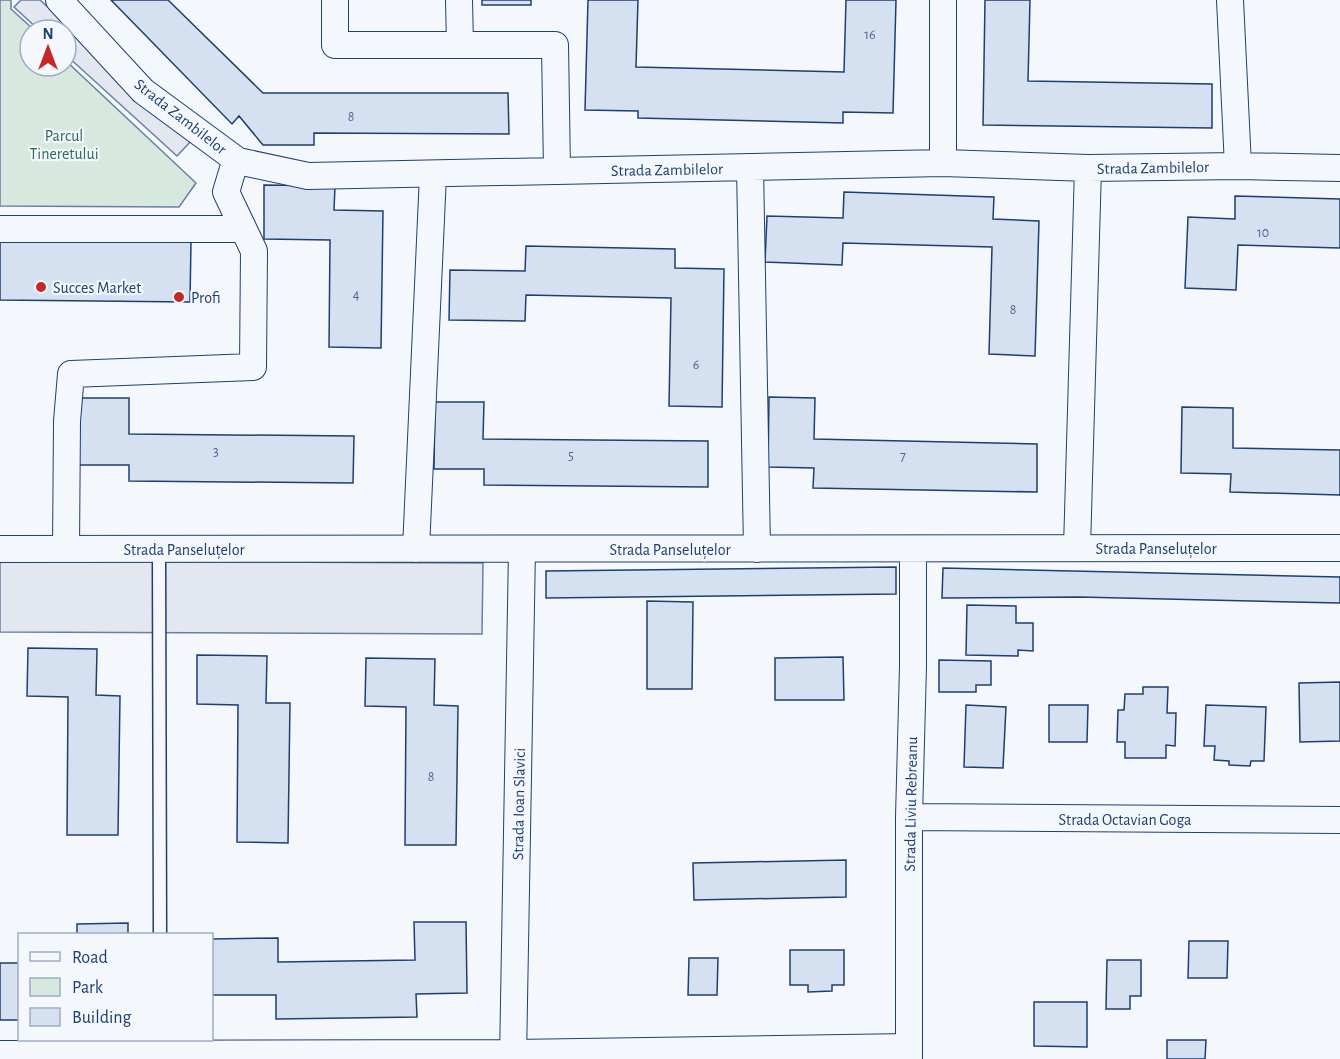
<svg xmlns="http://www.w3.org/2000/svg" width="1340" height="1059" viewBox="0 0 1340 1059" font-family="'Alegreya Sans',sans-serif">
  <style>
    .green { fill: #d7e8df; stroke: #687fa3; stroke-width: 1.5 }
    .parking { fill: #e3e8f0; stroke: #687fa3; stroke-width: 1.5 }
    .building { fill: #d5e0f0; stroke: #1d3f73; stroke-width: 1.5 }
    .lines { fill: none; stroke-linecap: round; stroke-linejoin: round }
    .service-casing { stroke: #1d3f73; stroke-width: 15 }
    .minor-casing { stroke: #1d3f73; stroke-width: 28 }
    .service { stroke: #f4f7fb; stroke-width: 12 }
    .minor { stroke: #f4f7fb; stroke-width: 26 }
    .poi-dot { fill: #c62828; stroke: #f4f7fb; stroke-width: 2 }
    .labels { text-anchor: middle; stroke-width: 4.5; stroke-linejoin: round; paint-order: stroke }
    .number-label { font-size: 14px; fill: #4b6792 }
    .street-label { font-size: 16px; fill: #1d3f73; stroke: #f4f7fb }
    .park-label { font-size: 16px; fill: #2c6c60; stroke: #f4f7fb }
    .poi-label { font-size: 16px; fill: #1d3f73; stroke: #f4f7fb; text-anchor: start }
  </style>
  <rect width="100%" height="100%" fill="#f4f7fb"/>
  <path class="green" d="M0,0H11V9L34,30H30V66H66V61L196,183L179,207L0,206Z"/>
  <path class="parking" d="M21,0H40L192,140L177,156L66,55V30H39L14,7Z
    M0,561L483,563L482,634L0,632Z"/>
  <path class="building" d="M111,0H168L263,93H508L509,134L314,133V145H263L239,116L232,124Z
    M482,0H531V5H482Z
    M588,0H638L636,67L844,72L846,0H896L893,113L843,112V123L638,118V111L585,110Z
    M985,0H1030L1028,81L1212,84V128L983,125Z
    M264,185L335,186L334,210L383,211L381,348L329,347L330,240L264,239Z
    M844,192L994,197L993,219L1039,221L1035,356L989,354L992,247L843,243L842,265L765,262L767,216L843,218Z
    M1235,196L1340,199V248L1238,245L1236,290L1185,288L1188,217L1235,219Z
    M0,238L191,241L190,302L0,300Z
    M526,246L675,249V268L724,269L722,407L669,406L671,298L526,295L525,321L449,320L450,270L525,271Z
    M769,397L815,398L814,439L1037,444V492L813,488L814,468L768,467Z
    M80,398H129V434L354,436L353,483L129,481V465H79Z
    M435,402H484L483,439L708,441V487L484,485V469H434Z
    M1182,407L1233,408V448L1340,450V495L1230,492L1231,474L1181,473Z
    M896,567V594L546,598V571Z
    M943,568L1340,577V603L1079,597L942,598Z
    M647,601L693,602L692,689H647Z
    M967,605L1016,606V623H1033V651L1018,650V656L966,655Z
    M28,648L97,649L96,695L120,696L118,835H67L68,697L27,696Z
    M197,655L267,656L266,703H290L288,843L237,842L238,705L197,704Z
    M843,657L844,700H775V658Z
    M366,658L435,659L434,705L458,706L456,845H405L406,707L365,706Z
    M939,660L991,661V685H976V692H939Z
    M1340,682V741L1300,742L1299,683Z
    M1143,687H1168L1167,713H1176L1175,746L1166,745V758H1125V742H1117L1118,710H1124L1125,694H1143Z
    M966,705L1006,707L1003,768L964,767Z
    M1049,705H1088L1087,742H1049Z
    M1206,705L1266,707L1264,761H1251L1250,766L1229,765V761L1214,760L1215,746H1204Z
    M846,860V897L694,900L693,863Z
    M414,922H466L467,993L416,994L417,1017L276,1019V995H212V939L278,938V962L415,960Z
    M128,923V934H77V924Z
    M1189,941H1228L1227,978H1188Z
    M790,950H844V985H832V991L808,992V985H790Z
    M689,958H718L717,995H688Z
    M1107,960H1141V996H1130V1009H1106Z
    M0,963H20V1020H0Z
    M1034,1002H1087V1047L1034,1046Z
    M1167,1040H1206L1205,1059H1167Z"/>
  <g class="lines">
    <g class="service-casing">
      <path id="service" d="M159,549L160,934"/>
    </g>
    <g class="minor-casing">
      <path id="minor" d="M59,0L143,91L238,161L308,176L943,163L1088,168L1238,166L1340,168
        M335,0V45H555L557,171
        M459,0L460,45
        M943,0V163
        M1230,0L1238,166
        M750,167L757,549
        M0,229H243
        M1077,548L1088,168
        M0,549L1340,548
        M66,549L67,421L71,374L253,367L254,251L226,192L235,162L238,161
        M416,549L433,175
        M909,817L1340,820
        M0,1054L513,1053L909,1047
        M513,1059L522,549
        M909,1059V817L913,666V549"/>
    </g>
    <use href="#service" class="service"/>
    <use href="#minor" class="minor"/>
  </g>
  <g class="poi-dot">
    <circle cx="41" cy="287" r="6"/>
    <circle cx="179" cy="297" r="6"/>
  </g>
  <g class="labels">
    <g class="number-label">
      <text x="870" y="39">16</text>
      <text x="351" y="121">8</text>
      <text x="1263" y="237">10</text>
      <text x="356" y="299">4</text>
      <text x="1013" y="314">8</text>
      <text x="696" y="369">6</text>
      <text x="216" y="456">3</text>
      <text x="571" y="460">5</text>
      <text x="903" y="460">7</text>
      <text x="431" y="781">8</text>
    </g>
    <g class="street-label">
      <text transform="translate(181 116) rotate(38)" y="6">Strada Zambilelor</text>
      <text transform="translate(1153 167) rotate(-1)" y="6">Strada Zambilelor</text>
      <text transform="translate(667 169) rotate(-1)" y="6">Strada Zambilelor</text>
      <text x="1156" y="554">Strada Panseluțelor</text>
      <text x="184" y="555">Strada Panseluțelor</text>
      <text x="670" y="555">Strada Panseluțelor</text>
      <text transform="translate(518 804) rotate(-89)" y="6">Strada Ioan Slavici</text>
      <text transform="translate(910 804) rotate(-89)" y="6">Strada Liviu Rebreanu</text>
      <text x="1125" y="825">Strada Octavian Goga</text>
    </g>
    <g class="park-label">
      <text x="64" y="141">Parcul<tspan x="64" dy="18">Tineretului</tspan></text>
    </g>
    <g class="poi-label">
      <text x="53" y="293">Succes Market</text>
      <text x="191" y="303">Profi</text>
    </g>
  </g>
  <rect x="18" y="933" width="195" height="108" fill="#f4f7fb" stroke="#9eadc5" stroke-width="1.5"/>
  <rect x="30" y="952" width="30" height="9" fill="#f4f7fb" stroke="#9eadc5" stroke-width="1.5"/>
  <text x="72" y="963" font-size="18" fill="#1d3f73">Road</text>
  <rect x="30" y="978" width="30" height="18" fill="#d7e8df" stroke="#9eadc5" stroke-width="1.5"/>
  <text x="72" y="993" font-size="18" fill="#1d3f73">Park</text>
  <rect x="30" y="1008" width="30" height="18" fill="#d5e0f0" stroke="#9eadc5" stroke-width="1.5"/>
  <text x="72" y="1023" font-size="18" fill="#1d3f73">Building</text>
  <g transform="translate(48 48)"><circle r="28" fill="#f4f7fb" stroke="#9eadc5" stroke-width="1.5"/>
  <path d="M0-4.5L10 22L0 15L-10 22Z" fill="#c62828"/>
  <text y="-9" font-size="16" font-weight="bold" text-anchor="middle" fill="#1d3f73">N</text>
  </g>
</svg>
